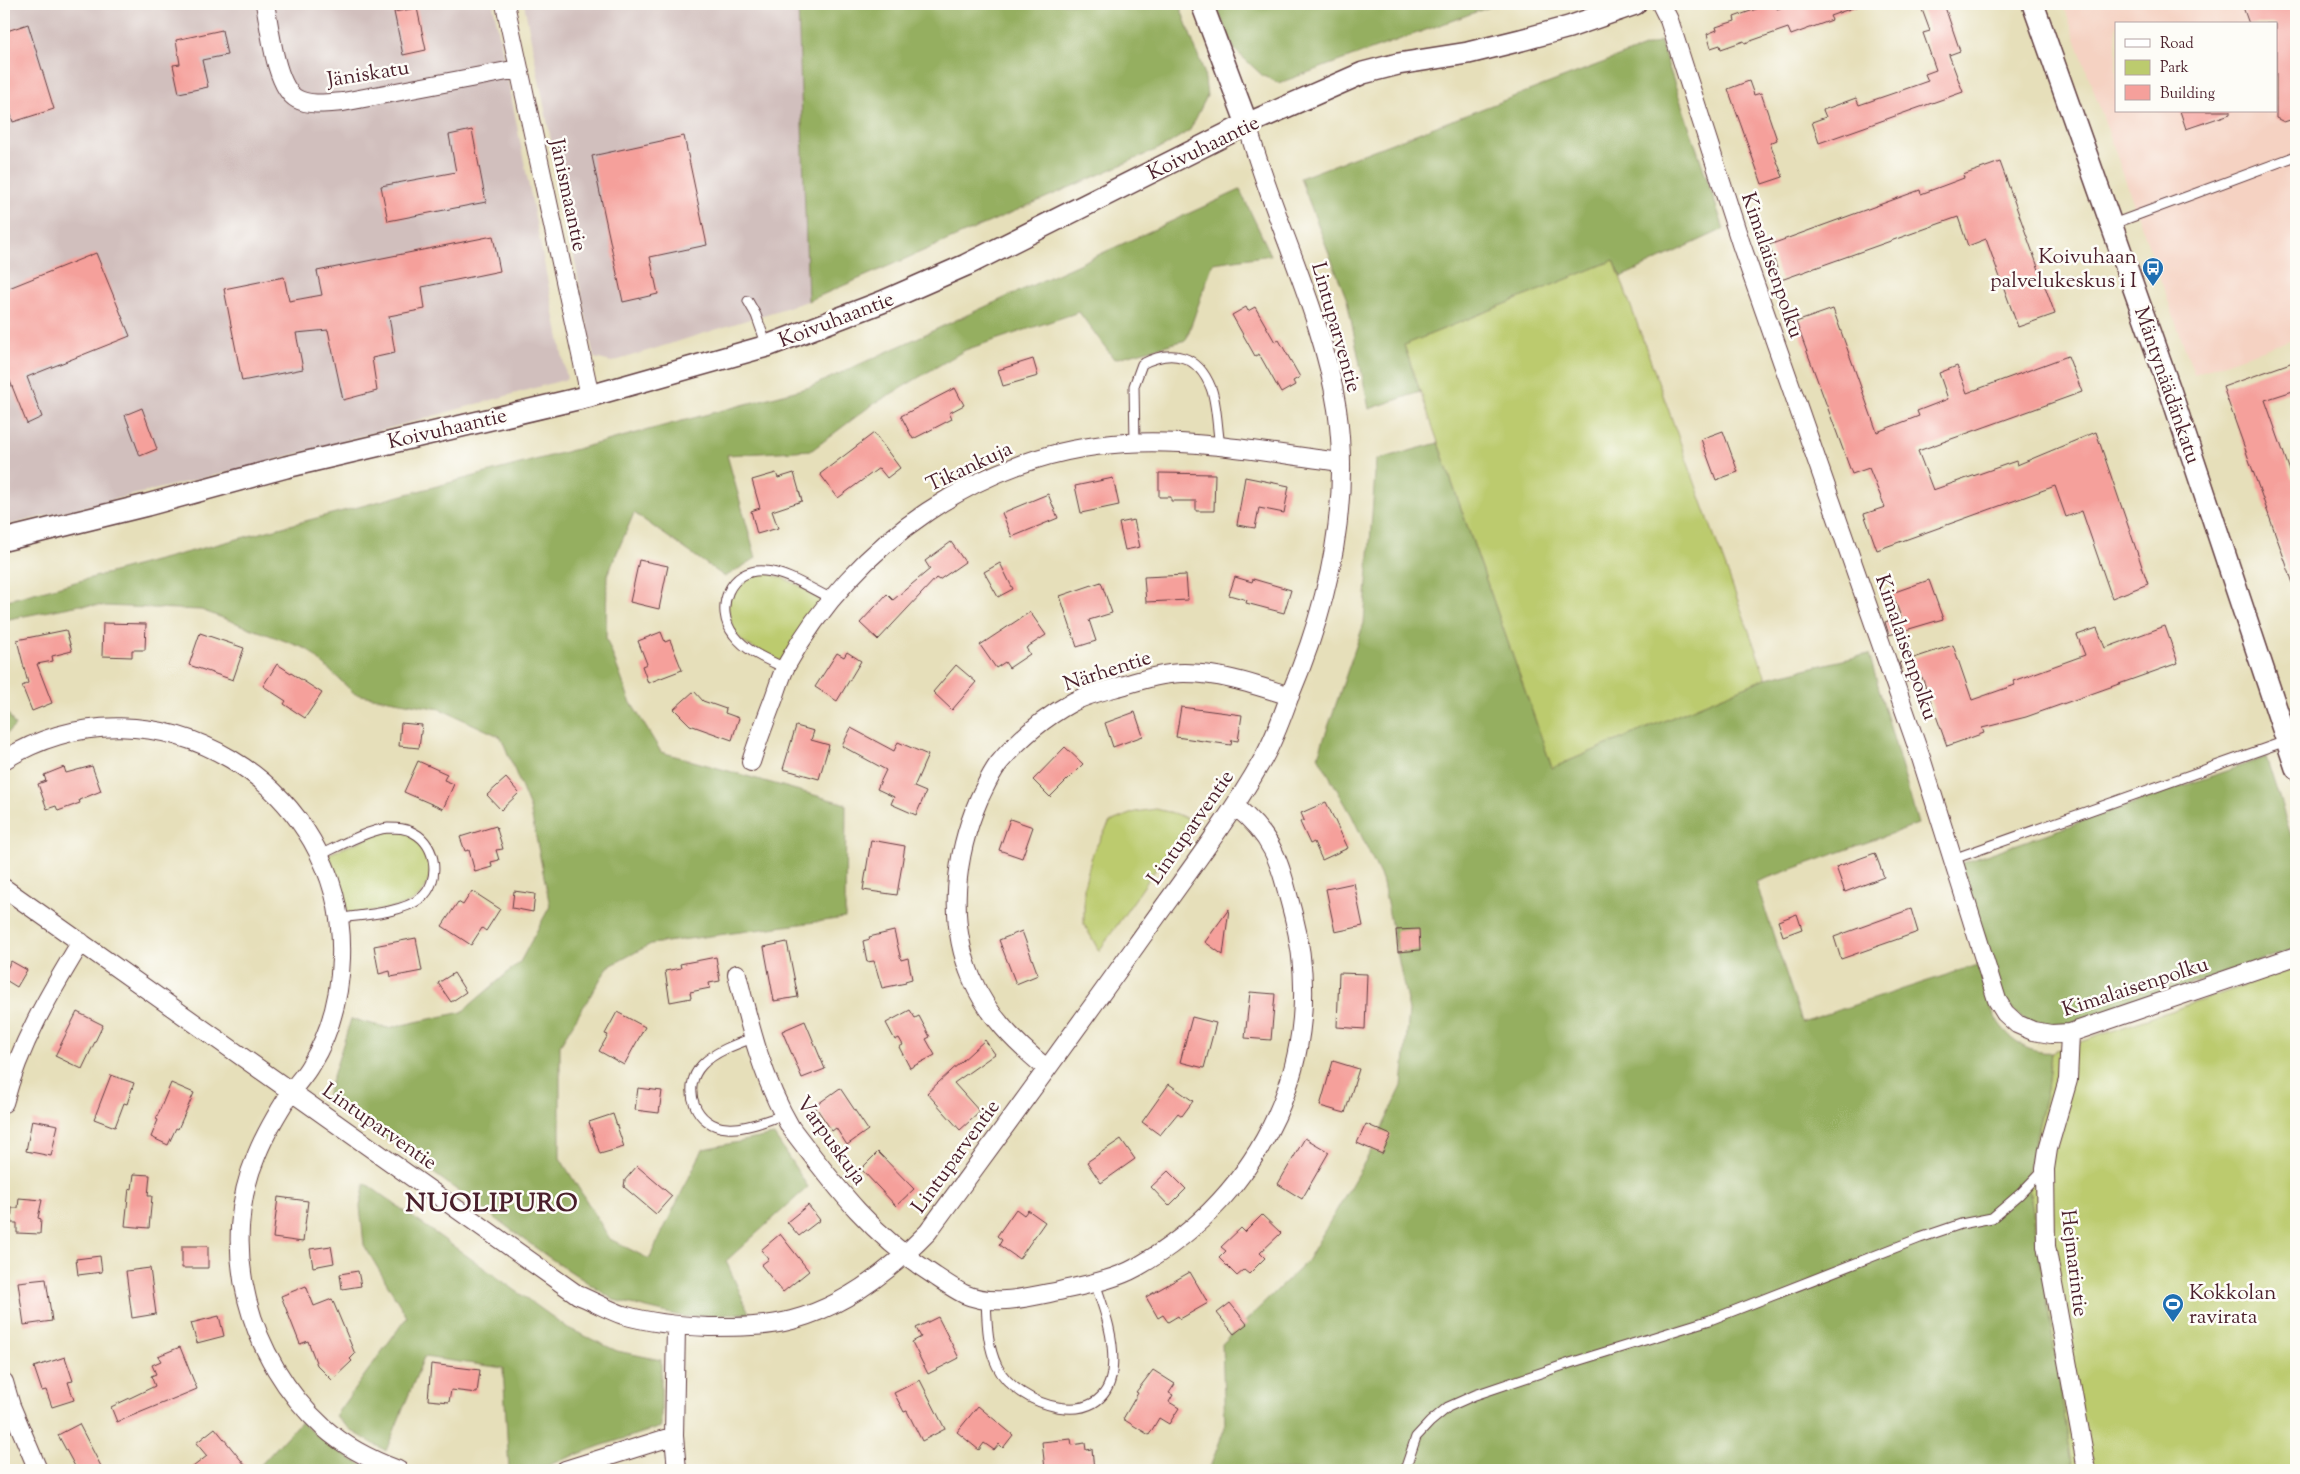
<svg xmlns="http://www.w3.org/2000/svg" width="2300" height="1474" viewBox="0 0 2300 1474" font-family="'Sorts Mill Goudy',serif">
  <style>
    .built { fill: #f5d2c2; fill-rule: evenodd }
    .industrial { fill: #d1bfbd }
    .green { fill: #bccb6e; stroke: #83754c }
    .forest { fill: #95af61; stroke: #706746 }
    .building { fill: #f5a09b }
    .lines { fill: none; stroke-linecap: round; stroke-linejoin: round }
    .service-casing { stroke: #613c40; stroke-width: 11 }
    .minor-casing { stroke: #613c40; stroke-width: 20 }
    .tertiary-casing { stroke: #613c40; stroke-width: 24 }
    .service { stroke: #fff; stroke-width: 9 }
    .minor { stroke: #fff; stroke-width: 18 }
    .tertiary { stroke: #fff; stroke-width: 21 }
    .labels { text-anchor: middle; stroke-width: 5; stroke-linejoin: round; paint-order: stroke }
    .street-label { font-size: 21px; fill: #4a1f2b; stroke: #fdfcf7 }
    .poi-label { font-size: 21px; fill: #4a1f2b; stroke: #fdfcf7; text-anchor: end }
    .district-label { font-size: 26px; font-weight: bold; letter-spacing: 1px; fill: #4a1f2b; stroke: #fdfcf7 }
  </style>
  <rect width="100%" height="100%" fill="#fdfcf7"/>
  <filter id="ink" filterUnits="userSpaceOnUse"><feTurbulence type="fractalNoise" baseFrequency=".02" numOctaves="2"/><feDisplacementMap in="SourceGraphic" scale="10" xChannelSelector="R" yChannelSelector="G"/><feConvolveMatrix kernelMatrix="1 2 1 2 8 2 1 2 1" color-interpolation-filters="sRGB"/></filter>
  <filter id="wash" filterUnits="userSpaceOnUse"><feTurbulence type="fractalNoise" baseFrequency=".0096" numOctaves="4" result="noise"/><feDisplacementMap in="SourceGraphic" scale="20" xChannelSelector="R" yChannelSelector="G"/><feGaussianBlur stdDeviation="1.12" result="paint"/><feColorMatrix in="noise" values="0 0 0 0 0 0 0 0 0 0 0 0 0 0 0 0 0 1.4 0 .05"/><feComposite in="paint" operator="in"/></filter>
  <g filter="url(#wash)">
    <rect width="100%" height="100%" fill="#e6dfba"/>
    <path class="built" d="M2063,4H2296V338L2194,374ZM2116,24H2276V111H2116Z"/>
    <path class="industrial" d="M4,4H493L567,379L249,467L4,526Z
      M524,4H798L808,301L612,362L594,358Z"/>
    <path class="green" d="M1614,260L1766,678L1552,768L1404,345Z
      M764,572C785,578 806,587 823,601L781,662L744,643L734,632L727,606L736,582Z
      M1156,809L1177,814L1190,820L1099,951L1084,924V886L1093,852L1110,822L1135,812Z
      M385,831C394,831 403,830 411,835C438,848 436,888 411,902C395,910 361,913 342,915L324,856Z
      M2296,968V1470H2073L2027,1175L2047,1089L2051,1052Z"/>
    <path class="forest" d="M798,4H1179L1204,72L1207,96L1190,130L1165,146L808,301Z
      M1235,4H1498L1279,83L1263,76L1234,49L1218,11Z
      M1660,41L1724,229L1621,277L1614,260L1404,345L1420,392L1369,409L1347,300L1300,178Z
      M1240,190L1271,255L1213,263L1186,340L1114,359L1079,312L965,350L869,407L812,450L727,455L756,558L725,577L634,513L607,576L606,638L630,701L661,752L846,804L845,918L651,944L608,967L560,1045V1158L610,1239L649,1259L703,1149L774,1135L808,1187L726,1261L749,1313L684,1317L614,1300L547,1256L327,1095L351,1019L388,1028L462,1012L520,962L550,906L530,808L501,737L440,709L355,694L307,649L201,610L80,605L4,620V601L810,387Z
      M1438,443L1552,768L1766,678L1869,654L1918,824L1756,882L1802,1022L1977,965C1983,981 1988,1006 1997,1020C2008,1038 2030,1055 2051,1052L2047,1089L2027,1175L2073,1470H1209L1225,1427L1222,1344L1307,1261L1371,1151L1402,1086L1409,1011L1382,879L1352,816L1318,756L1364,623L1376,460Z
      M4,706L15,726L4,736Z
      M2266,757L2296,851V948L2069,1026C2035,1024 2021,1026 2002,995L1960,864Z
      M365,1183L568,1328L617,1351L661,1360V1427L600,1446L546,1466L509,1470L503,1368L424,1357L386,1451L352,1431L335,1416L407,1317L364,1245L360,1206Z
      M300,1422L334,1449L366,1467L364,1470H256Z"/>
    <g id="blocks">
      <path class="building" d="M1770,4H1776L1777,9L1792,4H1858V6L1830,16L1832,20L1791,35L1788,28L1745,43L1744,41L1721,49L1720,45L1711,48L1707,34L1717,30L1716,27L1735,21L1734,17Z
        M1920,4H1944L1960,51L1949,55L1963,92L1819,143L1812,122L1826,117L1823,110L1856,98L1859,105L1894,93L1928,81L1925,74L1936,70L1923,33L1930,31Z
        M2242,4H2296V118L2284,122L2276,118V24H2249Z
        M417,8L426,50L403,55L394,12Z
        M28,24L54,109L13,122L4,93V32Z
        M222,30L227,55L202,60L208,87L179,93L173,65L180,64L176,40Z
        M1749,81L1754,95L1761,93L1777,140L1770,143L1783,177L1762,184L1728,89Z
        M2180,111H2230V114L2186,129Z
        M472,130L486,202L388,221L381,186L456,172L449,135Z
        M684,136L707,245L650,257L658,294L623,302L592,156Z
        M2000,162L2055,314L2018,327L1986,239L1968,246L1958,217L1781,280L1769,245L1920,190L1921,194L1964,178L1963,175Z
        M493,236L500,271L422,287L425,309L389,316L395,353L372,358L377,391L343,400L328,330L296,333L303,369L242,381L224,289L284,277L289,301L322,295L317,271Z
        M96,253L130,336L27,377L42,417L27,424L8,376L4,378V290Z
        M1246,307L1248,311L1255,307L1275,342L1279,340L1300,377L1293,381L1295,385L1281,393L1259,354L1255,356L1232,315Z
        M1833,309L1877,432L1919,416L1917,411L1948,399L1939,373L1957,366L1967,393L2068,356L2082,392L1918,451L1933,490L2016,461L2017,465L2096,432L2148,584L2112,598L2082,511L2066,517L2055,486L1877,550L1864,514L1885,507L1869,468L1852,474L1796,322Z
        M1033,359L1038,376L1003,386L998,370Z
        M2296,361V390L2265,400L2296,488V585L2294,586L2223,387Z
        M955,388L964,405L949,413L952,419L913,439L901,416Z
        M142,408L157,449L140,456L125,415Z
        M1723,431L1738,472L1716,480L1701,439Z
        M874,433L900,468L887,478L879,468L838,498L820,474Z
        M776,473L778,478L794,473L802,501L772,511L778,528L757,534L751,511L760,508L752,480Z
        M1159,473L1215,474L1214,511H1196V501H1171V497H1159Z
        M1245,477L1289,486L1284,513L1259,508L1255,528L1237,525Z
        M1113,478L1119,505L1081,513L1075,486Z
        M1048,494L1058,518L1012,537L1002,513Z
        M1134,520L1140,547L1125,550L1119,523Z
        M951,542L965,562L939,580L936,578L878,640L860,623L887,594L893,600L930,569L925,561Z
        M639,560L668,566L659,609L630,602Z
        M1000,563L1013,589L998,597L984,572Z
        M1186,575L1188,600L1146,602L1144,577Z
        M1235,577L1252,582L1253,579L1291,590L1284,613L1246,603L1247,600L1229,595Z
        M1929,580L1943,619L1889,635L1885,622L1901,617L1892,593Z
        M1101,582L1112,613L1089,620L1096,641L1077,647L1060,596Z
        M1030,612L1046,635L1026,648L1030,654L1009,668L1005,662L996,668L980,645Z
        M103,623L146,624L145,650H132V657L102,656Z
        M2165,626L2178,663L2026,717L1982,728L1984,733L1947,746L1922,677L1906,682L1899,663L1953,645L1972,700L2015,685L2013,681L2085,655L2077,635L2097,628L2105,648Z
        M66,630L72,651L52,656L53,661L37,664L52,703L32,711L22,686L28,683L17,640Z
        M661,632L665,642L670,640L682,670L648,683L642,666L647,664L638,641Z
        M200,633L244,648L233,680L189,665Z
        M847,652L861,661L837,701L815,687L837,653L844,657Z
        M277,664L322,693L305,718L284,704L286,701L263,686Z
        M956,665L976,682L952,710L933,692Z
        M694,691L703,701L726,709L725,713L739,718L732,740L690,725L674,709Z
        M1181,707L1242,715L1238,741L1232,740L1231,745L1176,737Z
        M1135,712L1143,736L1113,747L1105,723Z
        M401,723L422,725L419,748L399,746Z
        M796,726L814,731L811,740L829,745L819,779L783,769Z
        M851,728L894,751L898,742L928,755L914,787L926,792L916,815L891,804L894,797L877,789L886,770L842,746Z
        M1065,747L1083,764L1050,797L1033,780Z
        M418,761L447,774L444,780L454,784L443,809L404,792Z
        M92,766L101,791L79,800L80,803L58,811L56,806L47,809L38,784L46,781L44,775L64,767L66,773Z
        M506,778L519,793L501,810L487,795Z
        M1326,802L1348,848L1322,860L1314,842L1310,844L1300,822L1304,820L1301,813Z
        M1010,819L1033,827L1022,858L999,850Z
        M496,826L503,849L496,850L499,860L491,862L492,867L475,872L469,850L465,851L460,837Z
        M871,840L905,846L897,895L863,890Z
        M1875,853L1884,877L1845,892L1836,867Z
        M1354,883L1363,926L1335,932L1326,889Z
        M472,891L500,909L486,931L482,928L471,945L442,926L458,902L463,905Z
        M514,891L535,894L533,912L512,908Z
        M1229,909L1223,955L1205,942Z
        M1911,909L1918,932L1841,959L1834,937Z
        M1797,914L1802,929L1783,936L1778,921Z
        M1419,929L1420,950L1398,952L1396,930Z
        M894,931L901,960L908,958L912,979L905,981L906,983L882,988L874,961L867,962L863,941L870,939L869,937Z
        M1022,931L1038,975L1016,984L999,940Z
        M416,938L422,971L391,977L390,971L379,974L374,946Z
        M787,942L798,997L774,1001L764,947Z
        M716,957L720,981L709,983L710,988L690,992L691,998L670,1002L665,971L681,968L680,964Z
        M11,961L27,970L17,987L4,979V974Z
        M454,973L466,992L451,1002L438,983Z
        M1339,973L1367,974L1365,1029L1337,1027Z
        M1250,992L1275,994L1271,1040L1245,1038Z
        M910,1010L915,1018L919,1016L930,1037L926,1039L935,1055L910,1068L899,1047L903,1045L899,1038L895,1040L886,1023Z
        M77,1012L103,1025L82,1069L55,1056Z
        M617,1012L645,1027L624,1065L599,1051L608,1035L605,1034Z
        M1192,1017L1216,1023L1204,1068L1180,1062Z
        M805,1021L825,1069L802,1078L782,1031Z
        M985,1040L995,1054L954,1083L980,1112L960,1130L927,1093Z
        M1333,1061L1359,1069L1345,1113L1320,1106Z
        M111,1075L134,1083L127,1104L124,1103L115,1127L94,1119Z
        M171,1083L194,1093L178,1129L176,1128L168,1145L151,1137L158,1120L156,1119Z
        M1169,1084L1193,1101L1182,1116L1178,1113L1160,1135L1142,1122Z
        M638,1088L662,1091L659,1113L635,1110Z
        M840,1088L868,1130L847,1145L836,1128L832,1131L815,1106Z
        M613,1114L624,1147L600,1154L589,1122Z
        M32,1120L58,1125L51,1156L26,1151Z
        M1366,1124L1391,1135L1382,1154L1357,1143Z
        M1305,1138L1329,1152L1302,1199L1278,1184Z
        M1121,1139L1135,1159L1101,1183L1087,1162Z
        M878,1152L914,1189L896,1206L861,1169Z
        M637,1166L672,1196L656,1214L624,1187L625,1180Z
        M1168,1171L1186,1189L1169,1206L1151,1187Z
        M134,1174L150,1175L148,1196H152L149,1228L125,1226L129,1188L132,1189Z
        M278,1197L308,1201L303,1242L273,1238Z
        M19,1198L42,1200L38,1218L41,1219L40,1234L17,1233V1223H11L12,1208H18Z
        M808,1205L820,1220L799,1236L787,1222Z
        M1016,1209L1024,1215L1028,1210L1045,1222L1019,1259L999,1245L1002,1240L997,1236Z
        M1262,1215L1281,1233L1260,1253L1265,1258L1249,1274L1244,1270L1237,1276L1219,1258L1226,1251L1221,1247L1241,1228L1245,1232Z
        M780,1234L809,1271L783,1292L761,1265L769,1259L761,1250Z
        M182,1246H208V1268H182Z
        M331,1246L334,1263L313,1267L310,1249Z
        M100,1256L102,1272L78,1275L76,1259Z
        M150,1268L156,1314L132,1318L126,1271Z
        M358,1271L361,1286L342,1289L340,1274Z
        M1190,1272L1208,1303L1180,1319L1178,1316L1168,1322L1163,1315L1158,1318L1146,1297Z
        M46,1279L52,1321L24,1325L18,1282Z
        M306,1286L314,1306L332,1299L355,1354L350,1359L352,1361L332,1380L317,1365L308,1341L300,1344L281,1296Z
        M1230,1303L1247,1324L1234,1334L1217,1313Z
        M219,1316L224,1336L197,1343L191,1323Z
        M938,1317L959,1358L928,1374L912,1342L921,1337L916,1328Z
        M180,1347L197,1389L117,1422L111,1407L155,1386L151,1376L156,1374L152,1365L161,1361L158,1356Z
        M65,1357L73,1381L68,1382L74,1400L52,1407L46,1390L42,1391L34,1367Z
        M431,1364L480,1370L477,1393L451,1390L449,1402L428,1400Z
        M1153,1370L1175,1384L1169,1393L1173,1395L1169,1402L1179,1408L1169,1424L1159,1418L1149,1435L1123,1419L1138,1393L1136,1392Z
        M920,1380L945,1429L922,1441L907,1411L904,1412L894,1393Z
        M978,1406L1013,1435L1003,1448L999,1444L994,1450L984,1443L979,1450L957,1432Z
        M79,1424L103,1470H77L58,1435Z
        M215,1428L249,1470H189L207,1456L196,1443Z
        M1071,1439L1072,1445L1085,1443L1086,1450L1092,1449L1094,1470L1045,1469L1042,1442Z"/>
    </g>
  </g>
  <g filter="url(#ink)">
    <use href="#blocks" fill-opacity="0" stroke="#613c40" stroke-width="1"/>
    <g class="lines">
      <g class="service-casing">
        <path id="service" d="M2113,224L2296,156
          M748,301L756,315L767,346
          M1135,443L1134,386L1142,364C1172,348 1198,355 1211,388C1217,403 1217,429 1220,445
          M785,668C766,659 747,652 734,635C713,609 730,567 765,571C788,573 811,589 832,599
          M320,855C339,846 368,830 388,828C397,828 406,828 414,833C437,845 441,882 421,898C402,913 363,915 340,918
          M1953,859L2286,741
          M753,1038C736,1044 714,1052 702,1065C680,1088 696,1127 727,1128C745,1130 766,1120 784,1115
          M986,1299C987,1322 987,1345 997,1366C1016,1406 1104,1434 1112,1372C1116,1342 1105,1311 1095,1283
          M1405,1470L1416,1437L1430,1422L1448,1407L1475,1395L1570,1363L1710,1320L1920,1238L1961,1224L1992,1218L2020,1194L2044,1169"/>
      </g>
      <g class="minor-casing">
        <path id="minor" d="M265,4C270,27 275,87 297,99C310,106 329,103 343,102L518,69
          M505,4L590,396
          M1661,4L1669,20L1741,244L1921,758L1997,1000L2005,1013L2017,1024L2033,1031L2051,1034L2070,1033L2296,956
          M4,760C153,667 347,784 341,958C340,996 330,1034 310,1066C305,1075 297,1083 291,1092C278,1112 266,1132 257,1154C217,1247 249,1360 323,1427C344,1446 371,1460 398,1470
          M751,762C758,740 766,719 774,698C778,687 781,676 786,666C854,543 983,451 1126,443C1199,439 1269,453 1340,462
          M4,888L578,1295C593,1301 608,1310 623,1315C651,1323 680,1326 709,1327C737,1327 766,1327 792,1320C845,1306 891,1270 928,1232C998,1136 1068,1041 1137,944C1180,883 1227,823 1263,759C1275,738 1282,717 1290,695C1328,605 1351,508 1337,409C1322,310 1273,220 1247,124
          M737,974C750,1028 763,1080 791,1128C835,1186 872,1236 935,1276C944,1282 954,1289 964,1294C993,1307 1029,1297 1059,1291C1085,1285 1114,1280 1137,1267C1263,1195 1330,1055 1293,914C1280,865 1276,839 1235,806
          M2070,1033L2068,1080L2048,1149L2045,1169L2046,1246L2087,1470
          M1046,1068C1016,1043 987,1015 972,979C947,921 955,855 979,799C985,787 991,773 999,763C1019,739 1044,718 1071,703C1087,694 1107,690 1125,685C1144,679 1164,673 1184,673C1221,673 1255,685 1290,696
          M4,1103C19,1045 50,993 81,942
          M676,1326L674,1436L677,1470
          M4,1382L11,1406L38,1470
          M565,1470L674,1436"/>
      </g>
      <g class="tertiary-casing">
        <path id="tertiary" d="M1202,4L1247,124
          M2033,4L2170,390L2296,768
          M4,540L147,505L286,467L590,396L767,346L882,302L966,265L1247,124L1363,73L1398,64L1468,53L1521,40L1569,27L1635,4"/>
      </g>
      <use href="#service" class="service"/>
      <use href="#minor" class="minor"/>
      <use href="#tertiary" class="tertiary"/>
    </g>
  </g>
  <defs>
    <g id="bus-pin" transform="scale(1.125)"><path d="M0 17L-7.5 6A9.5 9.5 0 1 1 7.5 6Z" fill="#1f6fb2" stroke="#fdfcf7"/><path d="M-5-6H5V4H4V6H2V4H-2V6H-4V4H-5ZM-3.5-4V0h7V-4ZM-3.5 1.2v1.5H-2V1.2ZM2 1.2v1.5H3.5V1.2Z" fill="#fff"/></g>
    <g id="stadium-pin" transform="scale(1.125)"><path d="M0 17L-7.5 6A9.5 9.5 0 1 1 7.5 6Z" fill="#1f6fb2" stroke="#fdfcf7"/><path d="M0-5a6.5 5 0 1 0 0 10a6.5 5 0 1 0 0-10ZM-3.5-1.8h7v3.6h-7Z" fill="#fff"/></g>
  </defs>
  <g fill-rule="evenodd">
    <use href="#bus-pin" x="2153" y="268"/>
    <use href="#stadium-pin" x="2173" y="1304"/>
  </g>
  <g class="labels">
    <g class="street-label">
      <text transform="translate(368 73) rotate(-9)" y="7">Jäniskatu</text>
      <text transform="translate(1203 147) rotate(-26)" y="7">Koivuhaantie</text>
      <text transform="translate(569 195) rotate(78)" y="7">Jänismaantie</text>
      <text transform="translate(1773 265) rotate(71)" y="7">Kimalaisenpolku</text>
      <text transform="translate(836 319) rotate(-21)" y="7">Koivuhaantie</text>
      <text transform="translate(1337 327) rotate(74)" y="7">Lintuparventie</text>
      <text transform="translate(2168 385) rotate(71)" y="7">Mäntynäädänkatu</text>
      <text transform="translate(447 428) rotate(-13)" y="7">Koivuhaantie</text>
      <text transform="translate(969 466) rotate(-25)" y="7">Tikankuja</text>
      <text transform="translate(1907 647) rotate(71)" y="7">Kimalaisenpolku</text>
      <text transform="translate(1107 670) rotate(-18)" y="7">Närhentie</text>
      <text transform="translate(1190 827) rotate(-55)" y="7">Lintuparventie</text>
      <text transform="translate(2135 986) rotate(-18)" y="7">Kimalaisenpolku</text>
      <text transform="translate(380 1126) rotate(35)" y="7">Lintuparventie</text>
      <text transform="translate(832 1140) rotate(54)" y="7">Varpuskuja</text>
      <text transform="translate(955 1156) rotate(-54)" y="7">Lintuparventie</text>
      <text transform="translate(2075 1263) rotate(83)" y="7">Hejmarintie</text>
    </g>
    <g class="poi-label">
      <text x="2137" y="263">Koivuhaan<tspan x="2137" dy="24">palvelukeskus i I</tspan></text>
      <text x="2189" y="1299" text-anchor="start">Kokkolan<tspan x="2189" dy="24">ravirata</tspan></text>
    </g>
    <g class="district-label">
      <text x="492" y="1211">NUOLIPURO</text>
    </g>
  </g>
  <rect width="2300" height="1474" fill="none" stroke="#fdfcf7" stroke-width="20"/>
  <rect x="2115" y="22" width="162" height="90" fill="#fdfcf7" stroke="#b5a4a5"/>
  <rect x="2125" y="39" width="25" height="8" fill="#ffffff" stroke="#b5a4a5"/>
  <text x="2160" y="48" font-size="15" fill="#4a1f2b">Road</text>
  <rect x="2125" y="60" width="25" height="15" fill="#bccb6e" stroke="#b5a4a5"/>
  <text x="2160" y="72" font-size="15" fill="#4a1f2b">Park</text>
  <rect x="2125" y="85" width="25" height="15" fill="#f5a09b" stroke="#b5a4a5"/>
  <text x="2160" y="98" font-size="15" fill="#4a1f2b">Building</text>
</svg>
